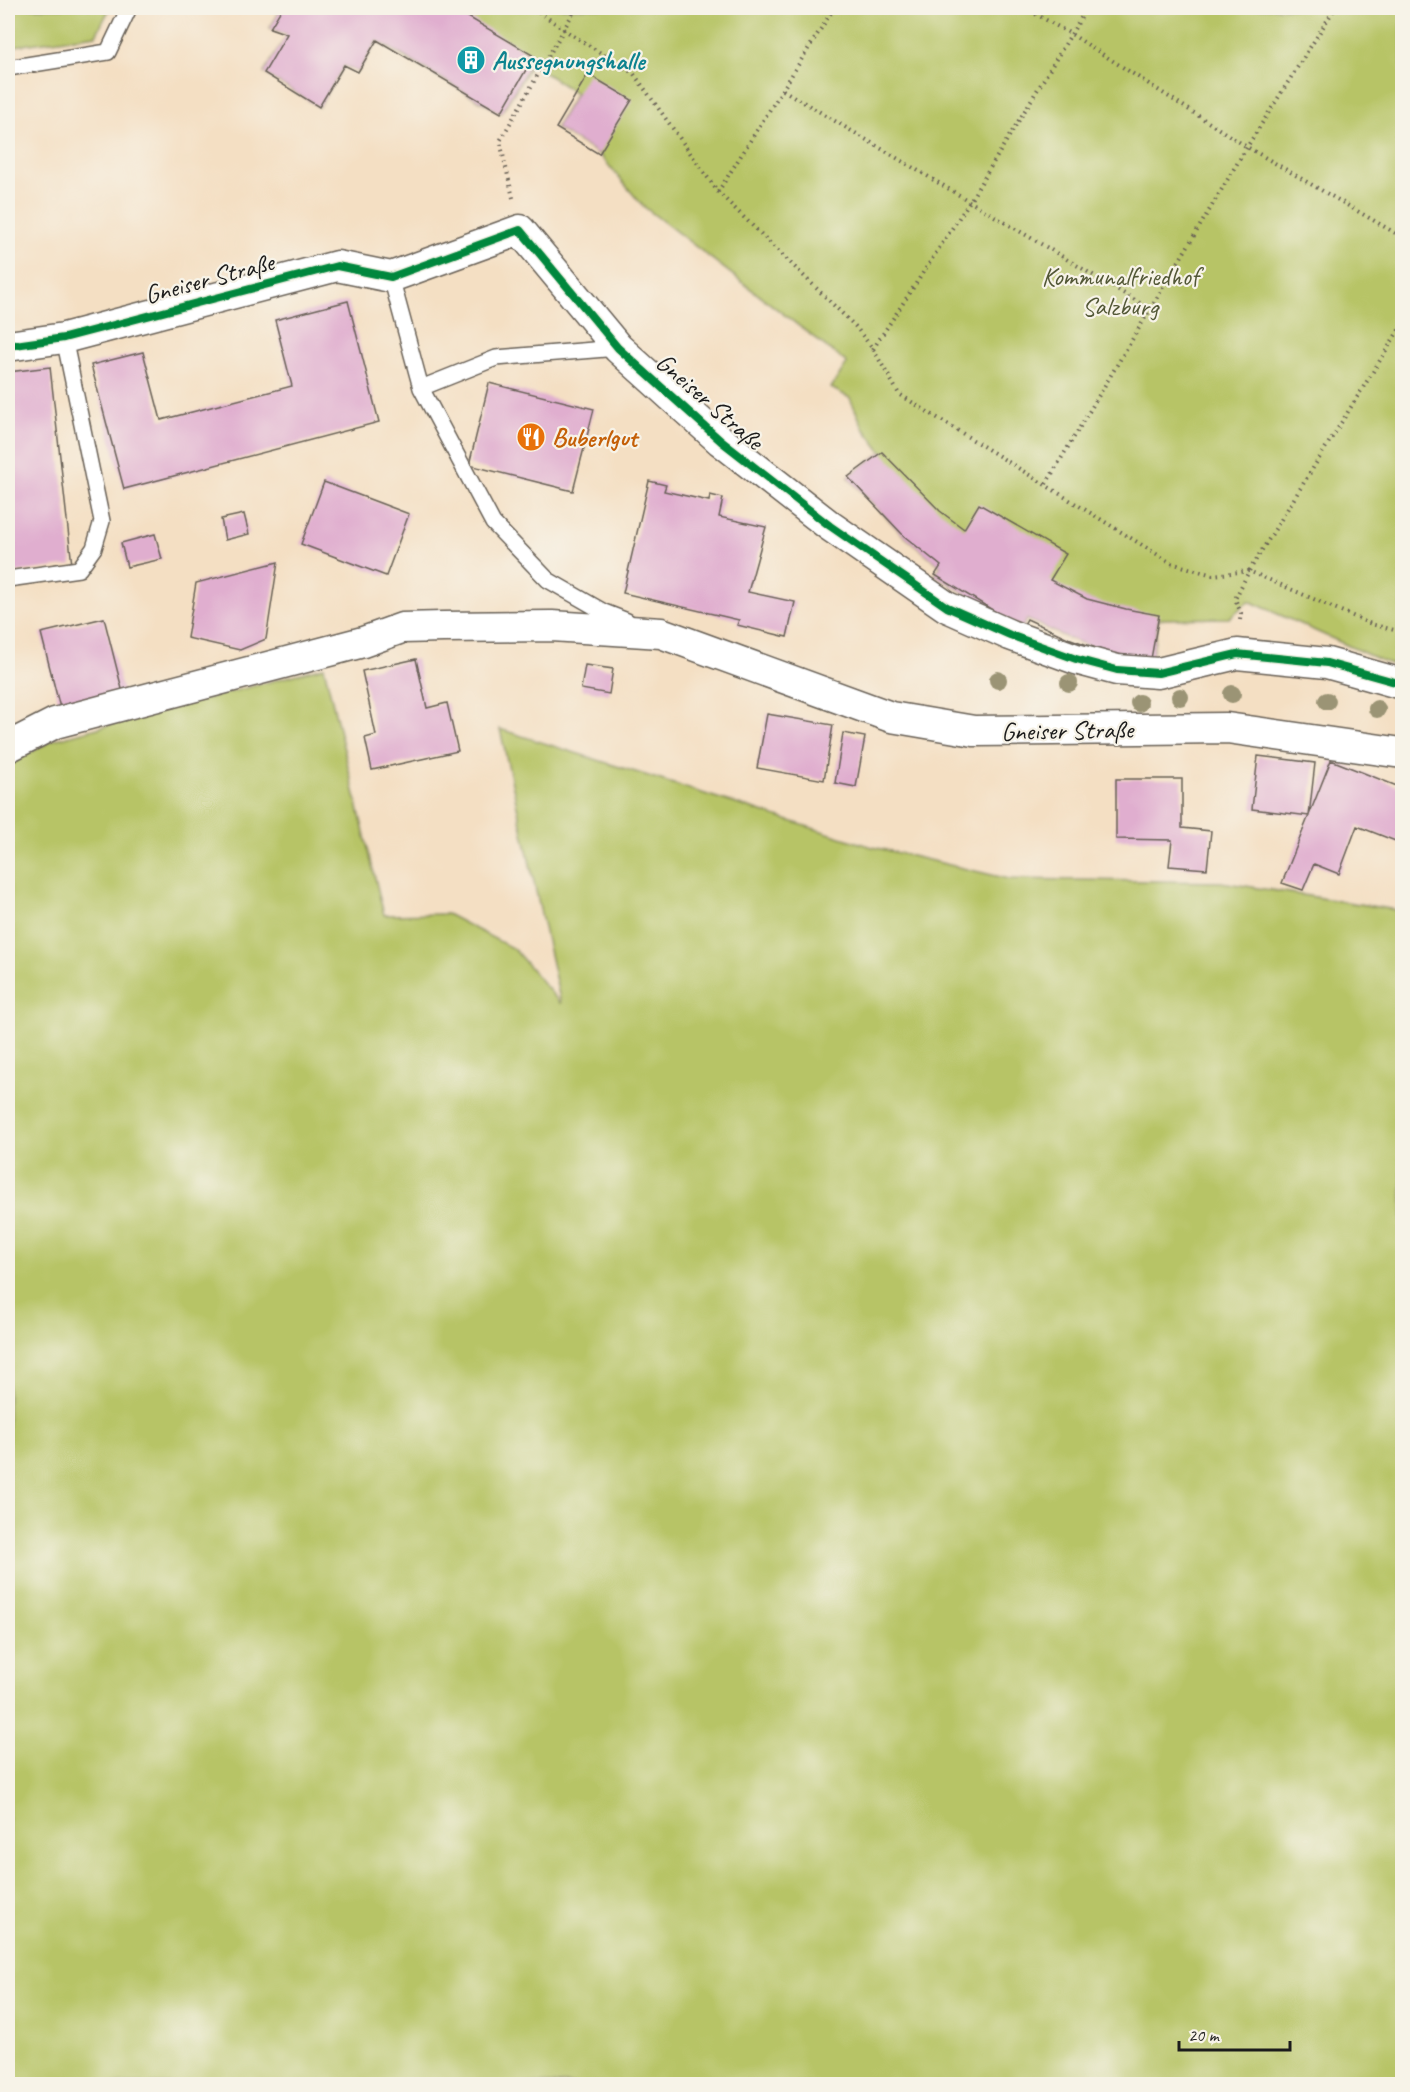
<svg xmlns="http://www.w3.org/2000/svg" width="1410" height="2092" viewBox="0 0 1410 2092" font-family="Caveat,sans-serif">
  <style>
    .green { fill: #b7c466; stroke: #6a7041; stroke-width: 1.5 }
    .building { fill: #e0aecf }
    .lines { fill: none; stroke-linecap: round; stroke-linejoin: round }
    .service-casing { stroke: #686056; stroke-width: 18 }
    .minor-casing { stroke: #686056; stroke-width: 33 }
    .path { stroke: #686056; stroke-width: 4; stroke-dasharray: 1.5 4.5; stroke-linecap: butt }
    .service { stroke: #fff; stroke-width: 15 }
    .minor { stroke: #fff; stroke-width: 30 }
    .cycleway-casing { stroke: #f7f3e8; stroke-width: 11 }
    .cycleway { stroke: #00873e; stroke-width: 8 }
    .tree { fill: #9b9475 }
    .labels { text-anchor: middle; stroke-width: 4.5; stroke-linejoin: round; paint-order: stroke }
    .culture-label { font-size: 26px; font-weight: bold; fill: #0d838f; stroke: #f7f3e8; text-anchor: start }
    .park-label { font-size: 26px; fill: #525736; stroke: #f7f3e8 }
    .street-label { font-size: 26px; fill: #1c1c1c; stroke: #f7f3e8 }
    .food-label { font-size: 26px; font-weight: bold; fill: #c56008; stroke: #f7f3e8; text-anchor: start }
  </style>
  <rect width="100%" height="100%" fill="#f7f3e8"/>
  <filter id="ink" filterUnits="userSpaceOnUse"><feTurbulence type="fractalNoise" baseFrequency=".0167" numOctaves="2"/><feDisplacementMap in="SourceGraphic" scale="12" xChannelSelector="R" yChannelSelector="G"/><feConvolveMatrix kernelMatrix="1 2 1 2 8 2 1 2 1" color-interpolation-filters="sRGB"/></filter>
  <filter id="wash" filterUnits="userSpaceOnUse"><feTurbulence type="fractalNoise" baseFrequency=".008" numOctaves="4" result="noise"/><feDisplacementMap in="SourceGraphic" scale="24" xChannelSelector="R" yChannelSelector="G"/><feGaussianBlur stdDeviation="1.35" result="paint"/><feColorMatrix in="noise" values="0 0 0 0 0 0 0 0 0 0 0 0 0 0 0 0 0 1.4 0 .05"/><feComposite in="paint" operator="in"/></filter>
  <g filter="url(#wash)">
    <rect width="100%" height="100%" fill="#f4dfc3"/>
    <path class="green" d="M8,8H110L96,35L8,47Z
      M282,8H1402V668L1382,661L1249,601L1229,618L1159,619L1151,659L1110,653L1068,638L1027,619L1022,628L935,575L941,566L904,536L848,477L882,452L863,427L850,398L831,388L847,363L643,206L599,154L556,128L576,93L531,64L501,113L377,41L358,72L344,65L319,107L264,73L287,35L270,28Z
      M324,667L384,915L447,914L514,949L561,1004L500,729L869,846L1009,879L1221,882L1402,911V2084H8V765L53,740Z"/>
    <g id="blocks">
      <path class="building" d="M282,8H453L534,56L501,113L377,40L358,72L344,65L319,107L264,73L287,34L270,28Z
        M588,74L632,100L599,154L556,128Z
        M348,301L379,422L124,489L91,365L143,352L161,420L292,386L275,320Z
        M50,367L72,565L8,573V372Z
        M489,383L594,409L573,491L469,465Z
        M882,452L940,511L964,529L979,504L1066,554L1050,580L1087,599L1126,609L1159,615L1151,659L1110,653L1068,638L1027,619L1022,628L935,575L941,566L904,536L848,477Z
        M649,481L666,485L664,491L709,501L710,495L723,498L719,517L766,527L748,592L795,602L787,637L737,625L739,620L623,593Z
        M324,482L409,514L386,576L301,544Z
        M244,514L249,534L225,540L221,519Z
        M155,534L162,559L127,567L121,543Z
        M278,562L266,639L240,650L187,638L196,583Z
        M104,618L123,693L60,708L41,633Z
        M416,659L427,708L447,703L458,751L372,770L365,738L376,735L362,671Z
        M585,665L613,669L609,694L581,689Z
        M767,714L833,725L824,780L757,768Z
        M843,733L865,737L856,787L835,783Z
        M1258,756L1315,763L1309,816L1252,809Z
        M1331,760L1402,788V829L1398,842L1357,826L1339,874L1314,864L1303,890L1282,883Z
        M1116,779H1182V828L1211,831L1207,869L1169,866L1172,840L1116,839Z"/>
    </g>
  </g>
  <g filter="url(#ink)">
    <use href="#blocks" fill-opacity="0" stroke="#686056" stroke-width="1.5"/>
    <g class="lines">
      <g class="service-casing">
        <path id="service" d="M8,68L108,52L129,8
          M391,277L421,388L493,523L548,580L604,612L627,621
          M421,388L496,358L618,348
          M8,579L79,569L94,548L102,521L64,338"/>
      </g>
      <g class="minor-casing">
        <path id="minor" d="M8,346L64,338L337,266L391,277L520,230L618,348L721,441L830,526L947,607L1010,635L1076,659L1117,670L1158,673L1237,654L1327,663L1402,684
          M8,747L55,723L363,642L402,628L443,627L552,626L661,633L891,717L974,731L1227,728L1402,753"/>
      </g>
      <path class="path" d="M534,8L563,29L634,74L718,192L855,326L873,349L899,394L1171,563L1213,575L1249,571L1371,624L1402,632
        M1025,8L1071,34L1247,147L1402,237
        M783,90L1150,309
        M718,192L834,8
        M513,198L500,141L576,8
        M873,349L970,201L1087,8
        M1046,484L1247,147L1335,8
        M1240,620L1241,613L1235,599L1249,571L1402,325"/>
      <use href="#service" class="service"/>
      <use href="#minor" class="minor"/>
      <g class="cycleway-casing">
        <path id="cycleway" d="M8,346L64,338L337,266L391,277L520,230L618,348L721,441L830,526L947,607L1010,635L1076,659L1117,670L1158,673L1237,654L1327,663L1402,684"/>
      </g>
      <use href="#cycleway" class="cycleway"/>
    </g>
    <g class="tree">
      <circle cx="998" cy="680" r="9"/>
      <circle cx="1069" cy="683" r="9"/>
      <circle cx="1232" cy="694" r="9"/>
      <circle cx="1180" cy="697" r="9"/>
      <circle cx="1327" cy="701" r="9"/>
      <circle cx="1139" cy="703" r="9"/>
      <circle cx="1377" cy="709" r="9"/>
    </g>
  </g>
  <defs>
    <g id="building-disc" transform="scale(1.5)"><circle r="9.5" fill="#0f9aa8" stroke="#f7f3e8"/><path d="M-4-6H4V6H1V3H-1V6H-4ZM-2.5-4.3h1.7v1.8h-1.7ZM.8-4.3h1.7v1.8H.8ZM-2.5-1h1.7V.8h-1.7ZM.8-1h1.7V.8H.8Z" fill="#fff"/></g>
    <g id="restaurant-disc" transform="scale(1.5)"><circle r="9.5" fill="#e8710a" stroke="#f7f3e8"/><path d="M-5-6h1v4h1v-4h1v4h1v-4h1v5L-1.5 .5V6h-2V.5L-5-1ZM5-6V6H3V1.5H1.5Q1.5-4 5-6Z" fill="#fff"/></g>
  </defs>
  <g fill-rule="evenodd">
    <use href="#building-disc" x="471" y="60"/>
    <use href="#restaurant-disc" x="531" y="437"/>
  </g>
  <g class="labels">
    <g class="culture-label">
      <text x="492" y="69">Aussegnungshalle</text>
    </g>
    <g class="park-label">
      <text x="1120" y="285">Kommunalfriedhof<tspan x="1120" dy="30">Salzburg</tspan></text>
    </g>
    <g class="street-label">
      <text transform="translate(209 278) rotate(-15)" y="9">Gneiser Straße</text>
      <text transform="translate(710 401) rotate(41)" y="9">Gneiser Straße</text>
      <text transform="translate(1067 730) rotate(-1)" y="9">Gneiser Straße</text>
    </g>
    <g class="food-label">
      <text x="552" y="446">Buberlgut</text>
    </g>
  </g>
  <rect width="1410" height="2092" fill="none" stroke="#f7f3e8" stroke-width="30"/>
  <path d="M1179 2041v9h111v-9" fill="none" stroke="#1c1c1c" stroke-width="3"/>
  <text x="1188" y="2041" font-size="18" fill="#1c1c1c" stroke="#f7f3e8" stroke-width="4.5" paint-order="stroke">20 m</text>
</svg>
